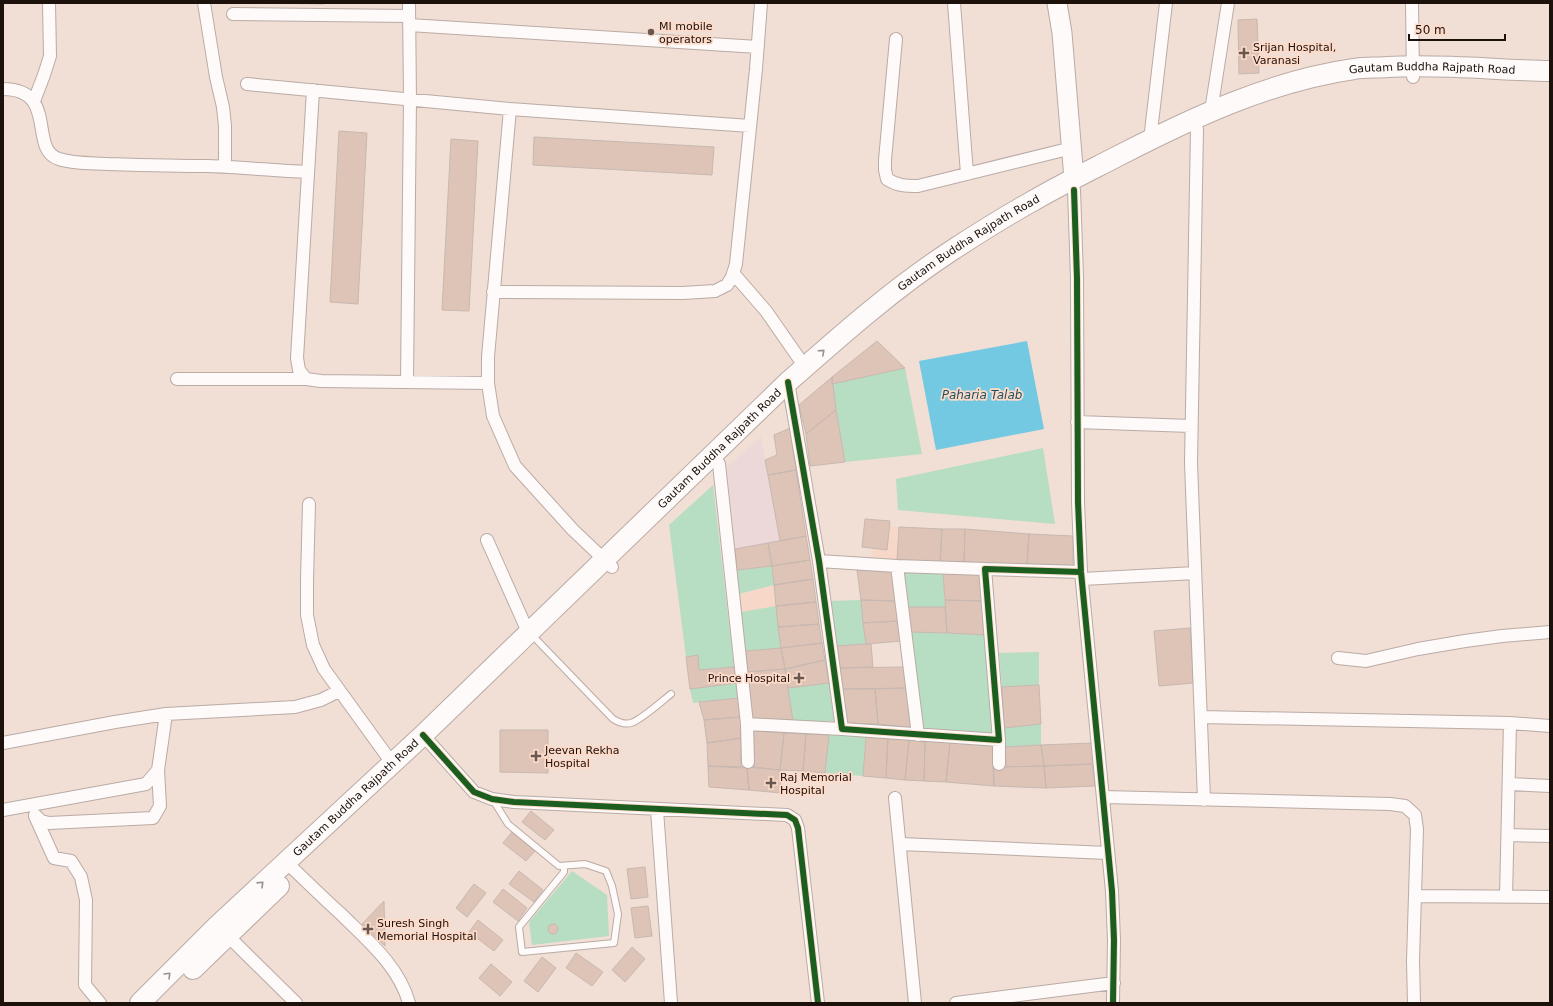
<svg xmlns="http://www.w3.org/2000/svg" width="1553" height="1006" viewBox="0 0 1553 1006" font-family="'DejaVu Sans',sans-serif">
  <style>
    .industrial { fill: #ecd7d9 }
    .built { fill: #f7d7c7 }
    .green { fill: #b7ddc2 }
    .water { fill: #73c9e2 }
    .building { fill: #dec4b7; stroke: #c7b8b1 }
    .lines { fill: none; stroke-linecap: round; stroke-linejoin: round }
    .service-casing { stroke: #baaba5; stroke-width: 8 }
    .minor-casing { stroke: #baaba5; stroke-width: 14 }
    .primary-casing { stroke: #baaba5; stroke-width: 21 }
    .trunk-casing { stroke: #baaba5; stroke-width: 22 }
    .service { stroke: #fdfaf9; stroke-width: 6 }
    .minor { stroke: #fdfaf9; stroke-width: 12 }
    .primary { stroke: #fdfaf9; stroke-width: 19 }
    .trunk { stroke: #fdfaf9; stroke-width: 20 }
    .cycleway-casing { stroke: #fedac8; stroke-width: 8 }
    .cycleway { stroke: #1b5e20; stroke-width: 6 }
    .oneway { stroke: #98918e }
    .poi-dot { fill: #675952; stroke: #fedac8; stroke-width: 1.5 }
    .labels { text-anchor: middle; stroke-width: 3.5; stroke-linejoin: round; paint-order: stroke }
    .poi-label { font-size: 11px; fill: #1d110b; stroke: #fedac8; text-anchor: start }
    .street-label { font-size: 11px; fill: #1d110b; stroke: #fedac8 }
    .water-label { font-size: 12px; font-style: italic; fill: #1a4f60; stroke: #fedac8 }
  </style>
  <rect width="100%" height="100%" fill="#f1ded5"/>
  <path class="industrial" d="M761,437L780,541L735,549L727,467Z"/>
  <path class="built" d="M875,525L899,527L897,560L872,558Z
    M774,585L776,606L741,612L739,594Z"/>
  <path class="green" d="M905,368L922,454L845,462L832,384Z
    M1043,448L1055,524L898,510L896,479Z
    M713,485L734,667L699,670L686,657L669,525Z
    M772,566L774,585L739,594L737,570Z
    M903,571L943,572L945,607H908Z
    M861,600L866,644L835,646L828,601Z
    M776,606L781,648L746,651L741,612Z
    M911,632L987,635L993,733L923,728Z
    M1039,652V685L1002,687L999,653Z
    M737,683L739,698L693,703L690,689Z
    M829,683L834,721H793L788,688Z
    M1041,724V745L1005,747L1004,728Z
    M829,735L866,737L863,776L825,773Z
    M572,871L607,895L609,936L532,945L529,922Z"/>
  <path class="water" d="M1027,341L1044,429L936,450L919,361Z"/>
  <path class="building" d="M262,3H324V4Z
    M1257,19L1259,73L1239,74L1238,20Z
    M339,131L367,133L358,304L330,302Z
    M534,137L714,147L712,175L533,165Z
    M451,139L478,141L469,311L442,310Z
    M877,341L905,368L832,384V377Z
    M832,377L836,410L806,434L799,405Z
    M836,410L845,462L810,466L806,434Z
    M790,428L796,470L768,475L765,460L777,455L774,435Z
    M796,470L806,536L780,541L768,475Z
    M865,519L890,521L887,550L862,547Z
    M899,527L942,529L940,562L897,560Z
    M942,529H965L964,562H940Z
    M965,529L1029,534L1027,565L964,562Z
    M1029,534L1073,536V566L1027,565Z
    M806,536L810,560L772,566L768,543Z
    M768,543L772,566L737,570L735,549Z
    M810,560L813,579L774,585L772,566Z
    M857,570L894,572L897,601L861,600Z
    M943,572L980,574L984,601L945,600Z
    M813,579L816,602L776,606L774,585Z
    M861,600L897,601L899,621L863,623Z
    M945,600L984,601L987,635L947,633Z
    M816,602L819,624L778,627L776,606Z
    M908,607H945L947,633L911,632Z
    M899,621L902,641L866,644L863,623Z
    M819,624L822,643L781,648L778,627Z
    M1190,628L1194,683L1159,686L1154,631Z
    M822,643L825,660L785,669L781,648Z
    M866,644H871L873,667L838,668L835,646Z
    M781,648L785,669L748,672L746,651Z
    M698,655L699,670L734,667L737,683L690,689L686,657Z
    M825,660L829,683L788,688L785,669Z
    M905,667L909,688L841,689L838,668Z
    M785,669L793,721L752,720L748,672Z
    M1039,685L1041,724L1004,728L1002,687Z
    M909,688L913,728L878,724L875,689Z
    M841,689H875L878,724L847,723Z
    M739,698L741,717L704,720L699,702Z
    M741,717V738L707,743L704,720Z
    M500,730H548V773L500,772Z
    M753,731L784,733L780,770L753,767Z
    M784,733L806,734L803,771L780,770Z
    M806,734L829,735L825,773L803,771Z
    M866,737L888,738L886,778L863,776Z
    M741,738V768L708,766L707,743Z
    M888,738L909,740L905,780L886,778Z
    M909,740L925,741L924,781L905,780Z
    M925,741L950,742L946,782L924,781Z
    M950,742L993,744L994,786L946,782Z
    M1093,743L1092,764L1044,766L1041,745Z
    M1041,745L1044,766L1006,767L1005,747Z
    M1092,764L1095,786L1046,788L1044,766Z
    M708,766L747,767L749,790L709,787Z
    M1044,766L1046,788L994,786L993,767Z
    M747,767L780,770L781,793L749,790Z
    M531,811L554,830L545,840L522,822Z
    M512,832L535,851L526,861L503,843Z
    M645,867L648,897L631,899L627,869Z
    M519,871L543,890L534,902L509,884Z
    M474,884L486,893L467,917L456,908Z
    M503,889L527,908L518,921L493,902Z
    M384,901L385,946L362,924Z
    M648,906L652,936L635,938L631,908Z
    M478,920L503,940L494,951L469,932Z
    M548 929a5 5 0 1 1 10 0a5 5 0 1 1-10 0Z
    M632,947L645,959L625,982L612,970Z
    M576,953L603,972L592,986L566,968Z
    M542,957L556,968L538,992L524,981Z
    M491,964L512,982L500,996L479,978Z"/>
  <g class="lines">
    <g class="service-casing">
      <path id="service" d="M531,634L613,719C618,722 624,725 631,723C641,720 662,701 671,694
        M493,800L508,824L559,866L585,864L606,871L612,886L618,914L614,943L522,952L519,927L564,872V866"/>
    </g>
    <g class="minor-casing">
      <path id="minor" d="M204,3L216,77L223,107L225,126V167
        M954,3L967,174
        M1412,3L1413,77
        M233,14L409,16
        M409,25L758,47
        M896,39L885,160V170L887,179C897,186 907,186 918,186L1072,148
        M247,84L510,109L750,126
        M3,89C59,89 28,150 59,159C74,164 92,163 108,164C141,165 175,166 208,166C242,167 275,171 308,172
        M313,90L297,358L299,370L306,379L321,381L488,383
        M34,101L44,75L50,56L49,3
        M510,109L488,357V383L493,416L515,466L573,530L612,567
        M1211,111L1228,3
        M1197,129L1191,463L1204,800
        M1150,140L1166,3
        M1074,190L1077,278L1078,502L1081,572L1112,891L1114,940L1113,1003
        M733,273L766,311L805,367
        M493,292L683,293L715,291L727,285L732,277L736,264L756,69L761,3
        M177,379H306
        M407,382L410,100L409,3
        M788,382L819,561L842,729L999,740L985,569L1081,572
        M1077,422L1191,426
        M719,464L747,724L842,729
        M309,504L307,580V615L313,645L324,669L392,763
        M487,540L528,632
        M819,561L897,566
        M1082,579L1195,573
        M1338,658L1366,661L1418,649L1465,641L1502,636L1550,632
        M1201,717L1510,723L1550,726
        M747,724L748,762
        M423,735L474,792L492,799L514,802L787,815L795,820L798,828L818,1003
        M918,735L897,566L985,569
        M999,740V764
        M3,743L115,722L166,714L295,707L321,700L339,691
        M1509,784L1550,786
        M1103,797L1390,804L1405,806L1415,815L1417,829L1413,961L1414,1003
        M895,798L915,1003
        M3,810L146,784L158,770L166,714
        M657,810L671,1003
        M35,815L41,821L49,823L153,818L160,806L158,770
        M35,816L54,858L71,861L81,877L86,900L85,985L100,1003
        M1508,835L1550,836
        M900,844L1108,853
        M285,861C304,879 322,897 341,914C367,940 399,966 409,1003
        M1415,896L1550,897
        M1506,897L1510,723
        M224,932L296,1003
        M956,1003L1114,983"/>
    </g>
    <g class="primary-casing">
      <path id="primary" d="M1057,3L1062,33L1074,179"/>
    </g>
    <g class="trunk-casing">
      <g id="trunk">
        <path d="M193,969L279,886"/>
        <path id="s1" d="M140,1003L217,926L423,735L788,382C840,336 893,289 951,251C977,234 1004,217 1031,202C1060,185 1089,171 1118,156C1192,118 1270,81 1354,69C1365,67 1377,68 1388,67C1442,64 1496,70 1550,71"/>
      </g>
    </g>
    <use href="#service" class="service"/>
    <use href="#minor" class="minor"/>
    <use href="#primary" class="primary"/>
    <use href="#trunk" class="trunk"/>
    <g class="cycleway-casing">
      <path id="cycleway" d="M1074,190L1077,278L1078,502L1081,572L1112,891L1114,940L1113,1003
        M788,382L819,561L842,729L999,740L985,569L1081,572
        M423,735L474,792L492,799L514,802L787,815L795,820L798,828L818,1003"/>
    </g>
    <use href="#cycleway" class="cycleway"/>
  </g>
  <defs><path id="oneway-chevron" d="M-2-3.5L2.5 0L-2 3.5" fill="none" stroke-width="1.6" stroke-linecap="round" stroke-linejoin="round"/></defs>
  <g class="oneway">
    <use href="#oneway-chevron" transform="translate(822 352) rotate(-42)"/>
    <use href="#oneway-chevron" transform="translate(261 884) rotate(-44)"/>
    <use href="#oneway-chevron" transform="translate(168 975) rotate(-45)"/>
  </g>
  <g class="poi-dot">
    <circle cx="651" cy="32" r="4"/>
    <path d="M1242 47h4v4h4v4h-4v4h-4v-4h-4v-4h4z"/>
    <path d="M797 672h4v4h4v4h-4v4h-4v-4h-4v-4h4z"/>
    <path d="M534 750h4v4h4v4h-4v4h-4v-4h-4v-4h4z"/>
    <path d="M769 777h4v4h4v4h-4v4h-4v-4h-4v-4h4z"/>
    <path d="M366 923h4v4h4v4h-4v4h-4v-4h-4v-4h4z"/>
  </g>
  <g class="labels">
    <g class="poi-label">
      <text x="659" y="30">MI mobile<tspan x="659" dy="13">operators</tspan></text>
      <text x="1253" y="51">Srijan Hospital,<tspan x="1253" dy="13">Varanasi</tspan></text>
      <text x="790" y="682" text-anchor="end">Prince Hospital</text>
      <text x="545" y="754">Jeevan Rekha<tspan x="545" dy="13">Hospital</tspan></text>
      <text x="780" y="781">Raj Memorial<tspan x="780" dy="13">Hospital</tspan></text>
      <text x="377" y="927">Suresh Singh<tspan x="377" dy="13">Memorial Hospital</tspan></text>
    </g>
    <g class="street-label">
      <text dy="4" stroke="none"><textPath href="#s1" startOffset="1630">Gautam Buddha Rajpath Road</textPath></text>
      <text dy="4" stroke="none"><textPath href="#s1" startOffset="1126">Gautam Buddha Rajpath Road</textPath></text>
      <text dy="4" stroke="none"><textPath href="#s1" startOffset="802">Gautam Buddha Rajpath Road</textPath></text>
      <text dy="4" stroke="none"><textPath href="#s1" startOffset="298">Gautam Buddha Rajpath Road</textPath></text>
    </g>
    <g class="water-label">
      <text x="982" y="399">Paharia Talab</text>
    </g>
  </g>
  <rect width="1553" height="1006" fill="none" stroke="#1d110b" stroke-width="8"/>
  <path d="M1409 34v6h96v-6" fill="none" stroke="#1d110b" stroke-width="2"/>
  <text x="1415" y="34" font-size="12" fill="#1d110b" stroke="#fedac8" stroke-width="3" paint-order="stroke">50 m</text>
</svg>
